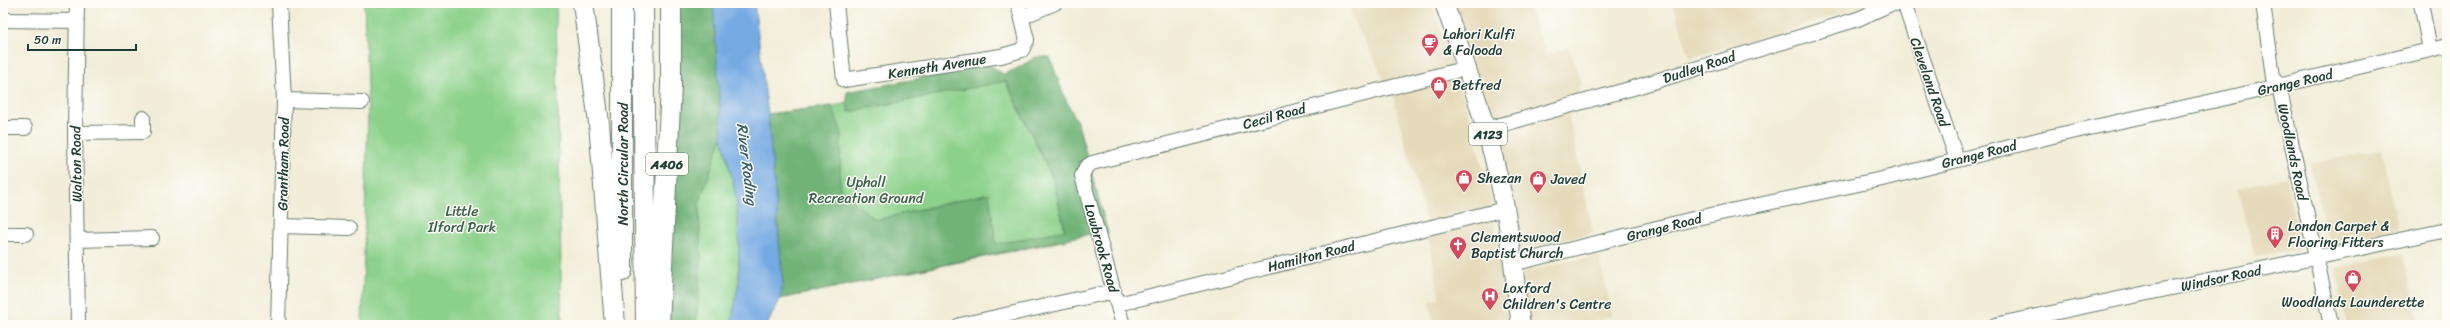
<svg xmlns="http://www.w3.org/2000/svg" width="2450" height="328" viewBox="0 0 2450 328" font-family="Sriracha,sans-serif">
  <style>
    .built { fill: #e5daba }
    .green { fill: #8cd18b; stroke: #568760 }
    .forest { fill: #71b377; stroke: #487856 }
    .water { fill: #75a9e2; stroke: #4a738b }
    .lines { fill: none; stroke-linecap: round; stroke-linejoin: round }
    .minor-casing { stroke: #687b6d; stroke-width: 16 }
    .major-casing { stroke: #687b6d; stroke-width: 20 }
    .highway-casing { stroke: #687b6d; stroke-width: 22 }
    .minor { stroke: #fff; stroke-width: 14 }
    .major { stroke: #fff; stroke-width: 18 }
    .highway { stroke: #fff; stroke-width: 20 }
    .labels { text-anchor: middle; stroke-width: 3; stroke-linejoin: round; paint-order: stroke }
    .shield { fill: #fdfcf7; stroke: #62766e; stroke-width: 1 }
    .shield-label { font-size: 13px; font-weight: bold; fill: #1f3d34 }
    .poi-label { font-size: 14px; fill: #1f3d34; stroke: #fdfcf7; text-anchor: start }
    .street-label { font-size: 14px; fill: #1f3d34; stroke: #fdfcf7 }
    .park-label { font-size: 14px; fill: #3a624a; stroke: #fdfcf7 }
    .water-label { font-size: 15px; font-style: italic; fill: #395d68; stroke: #fdfcf7 }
  </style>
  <rect width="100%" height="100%" fill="#fdfcf7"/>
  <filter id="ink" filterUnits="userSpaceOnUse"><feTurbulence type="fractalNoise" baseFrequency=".025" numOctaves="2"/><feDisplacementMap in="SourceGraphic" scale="8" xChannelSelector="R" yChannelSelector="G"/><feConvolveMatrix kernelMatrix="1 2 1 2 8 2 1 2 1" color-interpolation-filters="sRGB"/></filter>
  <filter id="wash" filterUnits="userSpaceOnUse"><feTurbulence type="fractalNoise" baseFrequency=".012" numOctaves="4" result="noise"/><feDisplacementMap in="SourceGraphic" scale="16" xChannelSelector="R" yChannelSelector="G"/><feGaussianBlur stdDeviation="0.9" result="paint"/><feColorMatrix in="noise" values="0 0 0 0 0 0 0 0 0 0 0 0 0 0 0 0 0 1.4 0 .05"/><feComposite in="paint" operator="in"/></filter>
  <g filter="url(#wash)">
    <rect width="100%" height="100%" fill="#f1edd8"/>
    <path class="built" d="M1352,3H1432L1460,85L1492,201L1508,325H1434L1429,301L1440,299L1424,214L1393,96L1350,14Z
      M1454,3H1527L1546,55L1569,47L1581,82L1569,117L1593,233L1520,249L1503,163Z
      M1673,3H1879L1690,58Z
      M2382,149L2398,228L2329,243L2310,164Z
      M2287,177L2299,250L2255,256L2237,189Z
      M2403,253L2418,319L2388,325H2347L2335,268Z
      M1599,255L1612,316L1601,319L1603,325H1530L1521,272Z"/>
    <path class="green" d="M364,3H556L562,325H362L368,111Z
      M1002,74L1053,179L1067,240L780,299L783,284L768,114L839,105Z
      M722,136L736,196L739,242V281L733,325H696L701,264L699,204Z"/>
    <path class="forest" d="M676,3H713L722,136L699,204L701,264L696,325H670L674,209Z
      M1036,57H1050L1064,96L1078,124L1108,233L1092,239L1090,234L780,299L783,284L768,114L832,106L841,130L840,190L876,220L989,193L996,244L1065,230L1053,179L1006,81L849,112L847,104V92L990,65L1003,74L1016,69Z"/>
    <path class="water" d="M713,3H754L768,114L783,284L780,299L767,325H731L739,281V242L736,196L722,136Z"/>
  </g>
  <g filter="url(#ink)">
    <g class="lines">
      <g class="minor-casing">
        <path id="minor" d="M77,3L75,133L78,325
          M836,3L844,80L1001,56L1022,50L1027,40L1018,3
          M1904,3L1957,160
          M2263,3L2273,77L2279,86L2331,325
          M2421,3L2430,50
          M1022,17L1055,3
          M3,20L77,21
          M284,100L362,102
          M3,128H25
          M1486,129L1633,88L1858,19L1891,4L1909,3
          M75,133L143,132V118
          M281,226L349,228
          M3,234H26
          M77,240L152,238
          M1512,264L1697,218L1882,179L2053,136L2231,97L2447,46
          M1118,304L1505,209
          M278,325L284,100L279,3
          M960,325L1114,291
          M1123,325L1082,176L1086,167L1092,163L1467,68
          M1995,325L2447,230"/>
      </g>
      <g class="major-casing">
        <path id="major" d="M1444,3C1468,70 1491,137 1505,207C1512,246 1515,286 1521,325"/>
      </g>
      <g class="highway-casing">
        <path id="highway" d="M583,3L599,123L615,325
          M622,3V271
          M643,3L646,325
          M659,325L671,86V3"/>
      </g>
      <use href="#minor" class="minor"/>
      <use href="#major" class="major"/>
      <use href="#highway" class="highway"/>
    </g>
  </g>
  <defs>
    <g id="cafe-pin" transform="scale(0.9)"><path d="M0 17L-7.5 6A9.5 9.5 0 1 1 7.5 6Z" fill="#d1495b" stroke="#fdfcf7"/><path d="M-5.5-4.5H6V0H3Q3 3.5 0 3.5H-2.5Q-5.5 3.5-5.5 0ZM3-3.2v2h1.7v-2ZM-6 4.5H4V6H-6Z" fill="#fff"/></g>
    <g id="shop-pin" transform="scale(0.9)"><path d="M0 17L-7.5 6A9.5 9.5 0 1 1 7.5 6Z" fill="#d1495b" stroke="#fdfcf7"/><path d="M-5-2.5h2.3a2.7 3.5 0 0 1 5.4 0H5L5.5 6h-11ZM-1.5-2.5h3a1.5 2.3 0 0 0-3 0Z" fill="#fff"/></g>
    <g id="building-pin" transform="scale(0.9)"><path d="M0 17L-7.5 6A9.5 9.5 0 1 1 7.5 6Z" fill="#d1495b" stroke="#fdfcf7"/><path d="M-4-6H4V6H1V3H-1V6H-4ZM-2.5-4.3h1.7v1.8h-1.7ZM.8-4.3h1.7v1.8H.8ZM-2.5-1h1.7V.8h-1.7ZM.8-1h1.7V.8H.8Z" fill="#fff"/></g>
    <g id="church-pin" transform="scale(0.9)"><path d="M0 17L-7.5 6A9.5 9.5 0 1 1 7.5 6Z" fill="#d1495b" stroke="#fdfcf7"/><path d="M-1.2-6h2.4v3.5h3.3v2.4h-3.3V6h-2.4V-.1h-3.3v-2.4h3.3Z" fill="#fff"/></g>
    <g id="hospital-pin" transform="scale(0.9)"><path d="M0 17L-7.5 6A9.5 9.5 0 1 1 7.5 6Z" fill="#d1495b" stroke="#fdfcf7"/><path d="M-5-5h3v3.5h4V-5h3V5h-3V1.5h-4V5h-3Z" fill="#fff"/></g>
  </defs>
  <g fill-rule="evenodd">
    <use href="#cafe-pin" x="1430" y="42"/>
    <use href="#shop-pin" x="1439" y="85"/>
    <use href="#shop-pin" x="1464" y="178"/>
    <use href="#shop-pin" x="1538" y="179"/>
    <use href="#building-pin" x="2275" y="234"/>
    <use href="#church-pin" x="1458" y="245"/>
    <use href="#shop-pin" x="2353" y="278"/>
    <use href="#hospital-pin" x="1490" y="296"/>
  </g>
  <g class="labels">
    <g class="shield">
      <rect x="1469" y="123" width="38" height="22" rx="3"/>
      <rect x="646" y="153" width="42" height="22" rx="3"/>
    </g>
    <g class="shield-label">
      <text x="1488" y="139">A123</text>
      <text x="667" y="169">A406</text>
    </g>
    <g class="poi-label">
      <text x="1443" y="39">Lahori Kulfi<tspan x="1443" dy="16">&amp; Falooda</tspan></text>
      <text x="1452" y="90">Betfred</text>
      <text x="1477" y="183">Shezan</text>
      <text x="1551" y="184">Javed</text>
      <text x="2288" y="231">London Carpet &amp;<tspan x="2288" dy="16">Flooring Fitters</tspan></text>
      <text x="1471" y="242">Clementswood<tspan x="1471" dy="16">Baptist Church</tspan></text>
      <text x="1503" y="293">Loxford<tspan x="1503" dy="16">Children's Centre</tspan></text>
      <text x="2353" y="307" text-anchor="middle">Woodlands Launderette</text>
    </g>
    <g class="street-label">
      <text transform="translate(937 66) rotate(-9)" y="5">Kenneth Avenue</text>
      <text transform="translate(1699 67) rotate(-18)" y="5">Dudley Road</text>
      <text transform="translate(1930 82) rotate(71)" y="5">Cleveland Road</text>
      <text transform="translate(2295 82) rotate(-13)" y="5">Grange Road</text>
      <text transform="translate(1274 116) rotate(-15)" y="5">Cecil Road</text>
      <text transform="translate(2293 152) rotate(78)" y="5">Woodlands Road</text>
      <text transform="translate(1979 154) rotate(-14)" y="5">Grange Road</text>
      <text transform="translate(76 164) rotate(-91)" y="5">Walton Road</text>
      <text transform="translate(283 164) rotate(-89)" y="5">Grantham Road</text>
      <text transform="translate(623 164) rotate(-90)" y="5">North Circular Road</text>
      <text transform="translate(1664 227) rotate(-14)" y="5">Grange Road</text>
      <text transform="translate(1102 248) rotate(74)" y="5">Lowbrook Road</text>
      <text transform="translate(1311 256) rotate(-14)" y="5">Hamilton Road</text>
      <text transform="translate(2221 278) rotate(-12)" y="5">Windsor Road</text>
    </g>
    <g class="park-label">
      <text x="866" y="187">Uphall<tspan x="866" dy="16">Recreation Ground</tspan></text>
      <text x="462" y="216">Little<tspan x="462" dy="16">Ilford Park</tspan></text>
    </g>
    <g class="water-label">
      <text transform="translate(747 164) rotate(83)" y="5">River Roding</text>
    </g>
  </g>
  <rect width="2450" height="328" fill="none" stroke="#fdfcf7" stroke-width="16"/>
  <path d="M28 44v6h108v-6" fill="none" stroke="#1f3d34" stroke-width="2"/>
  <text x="34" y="44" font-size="12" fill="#1f3d34" stroke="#fdfcf7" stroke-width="3" paint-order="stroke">50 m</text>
</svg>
